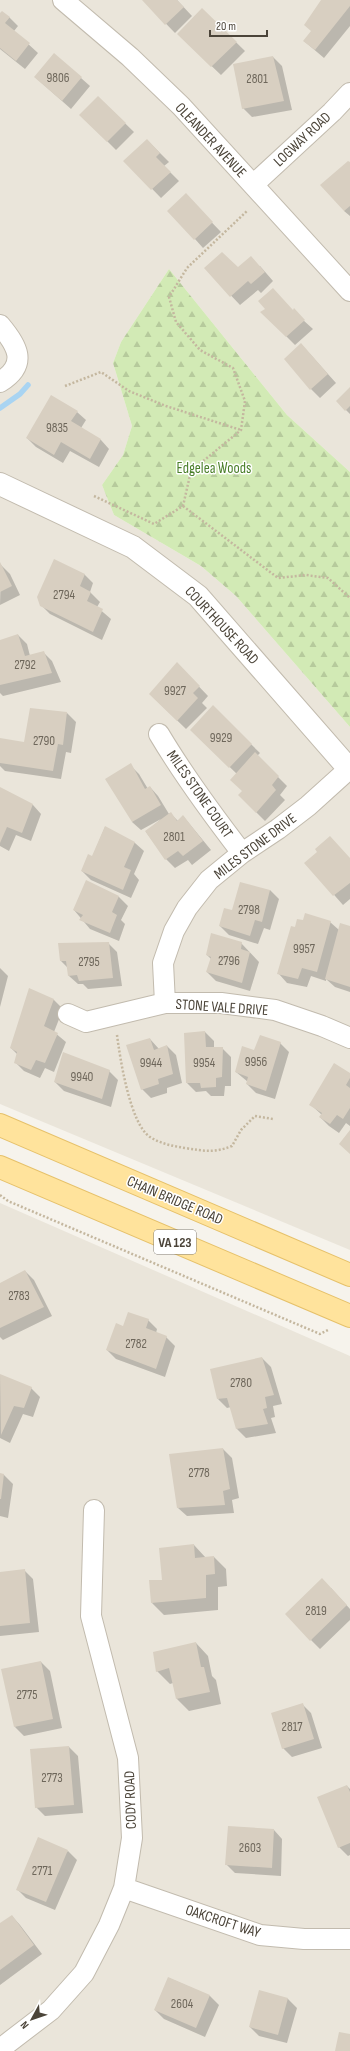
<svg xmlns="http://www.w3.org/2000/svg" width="350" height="2051" viewBox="0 0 350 2051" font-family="'Sofia Sans Condensed',sans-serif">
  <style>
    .residential { fill: #eae5da }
    .forest { fill: url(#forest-firs) }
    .shadow { fill: #0003 }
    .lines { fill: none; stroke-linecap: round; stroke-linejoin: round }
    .stream { stroke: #a9d4f2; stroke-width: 5.5 }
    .building { fill: #d8cfc1 }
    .minor-casing { stroke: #c2bbae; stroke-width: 22 }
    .tertiary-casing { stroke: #c2bbae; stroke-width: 24 }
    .primary-casing { stroke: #e6c16a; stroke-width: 24 }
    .path { stroke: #c4b79f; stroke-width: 2.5; stroke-dasharray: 2 2; stroke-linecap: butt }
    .minor { stroke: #fff; stroke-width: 20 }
    .tertiary { stroke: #fff; stroke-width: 22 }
    .primary { stroke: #ffe39c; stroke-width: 22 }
    .labels { text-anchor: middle; stroke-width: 3; stroke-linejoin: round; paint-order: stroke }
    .number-label { font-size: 13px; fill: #6e675b }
    .shield { fill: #fff; stroke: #817c74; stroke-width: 1 }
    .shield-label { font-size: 14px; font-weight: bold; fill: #4b4439 }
    .street-label { font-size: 15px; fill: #4b4439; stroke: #fff }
    .park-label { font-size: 15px; fill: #4a7f2a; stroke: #fff }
  </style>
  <defs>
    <pattern id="forest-firs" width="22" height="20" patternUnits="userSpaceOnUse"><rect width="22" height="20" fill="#d2eab5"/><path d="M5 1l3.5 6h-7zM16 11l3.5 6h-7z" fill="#b6ca9c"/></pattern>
  </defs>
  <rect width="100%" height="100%" fill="#f6f3ec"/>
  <path class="residential" d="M0,0H350V472L287,415L169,269L121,342L113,363L132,426L123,455L102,485L114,515L201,566L236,596L350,727V1250L0,1104Z
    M0,1203L350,1356V2051H0Z"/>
  <path class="forest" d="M169,269L287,415L350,472V727L236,596L201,566L114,515L102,485L123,455L132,426L113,363L121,342Z"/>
  <path class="shadow" d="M143,0H177L192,16L175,33Z
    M322,0H350V26L324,58L304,41L312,31Z
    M202,9L245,51L221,75L178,34Z
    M0,15L9,17L18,26L14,31L38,53L25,69L0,49Z
    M273,57L282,66L292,110L252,117L243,108Z
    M35,77L81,78L90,86L71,109Z
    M98,97L134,132L116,150L81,115Z
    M147,140L169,162L164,166L179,181L161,198L125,161Z
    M350,164V216L344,211Z
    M194,204L221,232L203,248L195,239Z
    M260,266L273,281L261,293L258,290L240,305L205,268L238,269Z
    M293,311L313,329L295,345L262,312Z
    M310,354L336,383L320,398L311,389Z
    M350,388V414L337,401Z
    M77,412L86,420L81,428L101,440L109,449L99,467L70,451L63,463L36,447L27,438Z
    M1,565L10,574L20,595L0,605Z
    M84,574L93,583L90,592L100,602L97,607L111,619L102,640L50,614L41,605Z
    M18,635L27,644L30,656L43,652L52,661L61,682L3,696L0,693V641Z
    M186,673L208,696L202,703L207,708L186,729L150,694Z
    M213,707L260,753L257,756L287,786L280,795L285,800L265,821L239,795L243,792L237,774L191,730Z
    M67,713L76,722L71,753L66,752L61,779L5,771L0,766V739L25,743Z
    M130,765L139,774L148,789L150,787L158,796L169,814L170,813L178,821L183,816L211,850L192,865L188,860L175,868L166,859L146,832L161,819L141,830L132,822Z
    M0,789L33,805L41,814L31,841L16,835L9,851L0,846Z
    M105,827L135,843L144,851L134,874L139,880L131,898L91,880L82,871L92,858Z
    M318,852L350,859V899L343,905L306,863Z
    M86,882L119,897L128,906L121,920L125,924L119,941L90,929L74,910Z
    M270,890L279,899L270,930L264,928L258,944L229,935L220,926L233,911Z
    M330,922L339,930L350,928V992L335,987L326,979V981L311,976L307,987L287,983L279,974Z
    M108,943L117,952L122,986L88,989L83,984H78L69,976L68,968L61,961Z
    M241,943L259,962L250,991L216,981L207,972L211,959L207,955Z
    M0,968L8,976L0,1007Z
    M30,990L54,1000L63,1009L54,1032L66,1042L54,1072L45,1068L40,1078L24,1071L15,1062L18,1055L11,1048Z
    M205,1032L214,1041V1048H222L231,1057V1086H225L224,1096H211L206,1091L196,1092L187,1083Z
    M150,1039L159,1049L167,1046L176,1055L182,1083L167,1088V1093L151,1098L142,1089Z
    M280,1043L289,1052L275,1099L256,1093L247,1084L248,1082L236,1072L255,1052Z
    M109,1071L118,1080L111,1107L64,1091L55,1082Z
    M350,1074V1126L346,1123L339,1133L329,1126L320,1117L322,1115L310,1104Z
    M25,1271L34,1280L52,1316L3,1340L0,1337V1284Z
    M148,1320L157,1329L156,1333L166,1337L175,1346L165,1377L116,1359L107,1350L124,1328Z
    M262,1358L271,1367L282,1404L273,1406L275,1417L271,1418L276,1433L246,1438L237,1429L231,1407L227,1408L218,1399Z
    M0,1375L31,1388L40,1397L33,1417L23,1414L10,1443L0,1438Z
    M223,1449L232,1458L239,1498L232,1500L234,1513L187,1516L178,1508Z
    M0,1474L4,1475L13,1484L8,1518L0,1516Z
    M194,1545L206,1558L214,1557L226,1569L227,1586L218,1587V1610L164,1615L152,1603L163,1581Z
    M24,1570L33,1579L39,1632L0,1636V1573Z
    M331,1588L350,1609V1620L320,1649L311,1640Z
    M196,1643L208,1656L212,1676L216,1680L221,1704L189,1711L177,1699L173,1683L170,1684L157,1671Z
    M41,1662L50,1671L62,1728L24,1736L15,1727Z
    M302,1704L311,1713L322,1748L292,1757L283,1748Z
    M69,1747L78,1756L83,1813L45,1816L36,1807Z
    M347,1786L350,1789V1855L348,1856L339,1847Z
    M274,1830L282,1839L281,1876L235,1873L226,1864Z
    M68,1851L77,1860L55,1910L26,1898L17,1889Z
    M12,1916L20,1925L42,1954L0,1985V1925Z
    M169,1978L210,1996L219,2005L205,2037L164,2019L155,2010Z
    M260,1991L288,1999L297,2008L287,2043L259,2036L250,2027Z"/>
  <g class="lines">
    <path class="stream" d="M0,408L20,394L28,385"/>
  </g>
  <path class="building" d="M142,0H177L184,7L165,25Z
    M321,0H350V6L315,50L303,41L311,31L304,25Z
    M202,8L237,42L211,67L177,34Z
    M2,11L10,17L5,23L30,43L16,61L0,48V13Z
    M54,53L82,77L62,101L34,77Z
    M273,56L284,101L242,109L233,64Z
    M98,96L126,123L107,142L79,115Z
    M147,139L160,153L156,157L171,172L151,190L123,161Z
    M348,161L350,162V206L344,211L320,185Z
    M186,193L213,222L194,240L167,211Z
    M222,252L238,267L251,256L265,272L251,284L248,281L230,297L204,268Z
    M273,288L293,310L294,308L305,320L286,337L260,312L265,309L258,301Z
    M301,343L328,374L310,390L284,359Z
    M350,387V406L345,411L336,401Z
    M51,395L78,411L71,421L101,439L90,459L61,442L54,455L26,438Z
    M54,559L85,574L80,586L91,592L87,601L103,609L93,632L40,606L37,597Z
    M0,562L12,586L0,592Z
    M18,634L25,656L44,651L52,673L0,685V640Z
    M177,662L200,686L193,693L198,698L177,721L149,694Z
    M213,705L252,744L229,768L190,730Z
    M30,708L67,712L63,745L58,744L53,771L0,763V738L24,742Z
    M255,752L279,776L272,785L276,790L256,813L238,795L242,791L230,780Z
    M131,763L145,789L150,786L161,805L132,822L105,779Z
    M0,787L33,804L22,833L7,827L0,843Z
    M171,812L177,821L183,815L203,841L183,856L178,851L165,860L145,831Z
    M105,826L135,842L124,867L131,870L123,890L81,871L88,854L92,856Z
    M330,836L350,858V883L333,896L304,863L317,852L315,849Z
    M86,880L119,896L112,912L117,915L110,933L79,920L83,915L73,910Z
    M240,882L270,890L262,922L255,920L250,936L219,926L224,908L232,910Z
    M305,913L331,921L317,972L302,968L298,979L277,974L291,926L295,927L297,919L303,920Z
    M340,923L350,926V987L325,979Z
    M211,933L242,942L241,949L250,952L242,983L206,972L211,957L206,955Z
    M109,942L113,978L79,981L77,975L68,976L66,961H60L58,943Z
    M29,988L54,999L44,1026L58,1033L45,1063L36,1060L31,1070L14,1063L17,1052L10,1048Z
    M205,1031L206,1047H223L222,1077L216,1078V1087L201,1088L200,1083H186L184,1033Z
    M260,1035L281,1042L266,1091L246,1084L248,1077L235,1072L242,1046L254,1050Z
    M150,1038L154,1050L167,1045L173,1074L158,1079L159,1084L141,1090L126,1045Z
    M63,1052L110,1070L102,1099L54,1082Z
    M334,1063L350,1073V1078L346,1085L350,1088V1108L343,1119L337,1115L330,1124L319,1117L322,1113L309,1105Z
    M350,1130V1154L339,1144Z
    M25,1270L44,1307L0,1328V1283Z
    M128,1312L149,1319L146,1328L167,1336L156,1369L106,1350L116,1323L123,1326Z
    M262,1357L274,1395L265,1397L267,1408L263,1409L268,1424L236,1429L227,1398L217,1399L210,1369Z
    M0,1374L32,1387L24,1408L14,1406L1,1435Z
    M223,1448L230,1489L223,1491L225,1505L177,1508L169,1454Z
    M0,1473L4,1474L1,1499H0Z
    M194,1544L195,1558L214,1556L215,1574L206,1575V1598L151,1603L149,1580H162L159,1548Z
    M25,1569L30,1623L0,1626V1572Z
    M322,1578L347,1605L310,1641L285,1614Z
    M196,1642L201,1667H204L210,1692L176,1699L169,1668L156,1672L153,1652Z
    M41,1661L53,1719L14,1727L1,1669Z
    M303,1703L314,1739L282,1749L271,1713Z
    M69,1746L74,1805L35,1808L30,1749Z
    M347,1785L350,1792V1843L338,1848L317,1797Z
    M228,1826L274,1829L272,1868L225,1865Z
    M38,1837L68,1850L46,1902L16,1890Z
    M12,1915L34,1945L0,1970V1923Z
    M168,1977L210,1995L196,2028L154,2010Z
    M259,1990L288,1998L278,2035L249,2027Z
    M339,2032L350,2034V2051H335Z"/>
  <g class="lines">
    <g class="minor-casing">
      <path id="minor" d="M63,0L130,57L181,106L350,291
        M253,185L332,112L350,93
        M0,325C17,345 29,364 0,382
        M159,734C184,776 212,814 242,853
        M165,1003L163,963L174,931L187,908L209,880L242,853L278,829L308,806L349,769
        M68,1014L86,1022L165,1003H221L275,1010L322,1026L350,1038
        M124,1888L260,1935L304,1939H350
        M0,2049L51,2010L84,1973L109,1925L124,1888L132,1838L128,1758L91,1616L94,1510"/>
    </g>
    <g class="tertiary-casing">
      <path id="tertiary" d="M0,484L133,547L198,596L350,770"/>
    </g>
    <g class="primary-casing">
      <path id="primary" d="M0,1125L350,1275
        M0,1167L350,1316"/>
    </g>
    <path class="path" d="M65,386L101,372L129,391L166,406L241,430
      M94,496L154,524L183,506L191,471L241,430L245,401L233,368L200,350L176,322L169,297L187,268L247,211
      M183,506L278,578L306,575L328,578L350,598
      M117,1035C120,1058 130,1124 150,1137C161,1144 173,1146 185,1148C203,1151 215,1153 232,1146L241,1130L255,1116L273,1119
      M0,1195L8,1201L320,1334L328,1330"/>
    <use href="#minor" class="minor"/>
    <use href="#tertiary" class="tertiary"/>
    <use href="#primary" class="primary"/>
  </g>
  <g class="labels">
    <g class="number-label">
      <text x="58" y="82">9806</text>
      <text x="257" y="83">2801</text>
      <text x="57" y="432">9835</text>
      <text x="64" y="599">2794</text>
      <text x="25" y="669">2792</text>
      <text x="175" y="695">9927</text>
      <text x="221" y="742">9929</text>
      <text x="44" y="745">2790</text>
      <text x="174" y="841">2801</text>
      <text x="249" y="914">2798</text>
      <text x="304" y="953">9957</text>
      <text x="229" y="965">2796</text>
      <text x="89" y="966">2795</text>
      <text x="256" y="1066">9956</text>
      <text x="151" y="1067">9944</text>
      <text x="204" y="1067">9954</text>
      <text x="82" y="1081">9940</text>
      <text x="19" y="1300">2783</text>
      <text x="136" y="1348">2782</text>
      <text x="241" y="1387">2780</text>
      <text x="199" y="1477">2778</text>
      <text x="316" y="1615">2819</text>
      <text x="27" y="1699">2775</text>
      <text x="292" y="1731">2817</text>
      <text x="52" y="1782">2773</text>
      <text x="250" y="1852">2603</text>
      <text x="42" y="1875">2771</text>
      <text x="182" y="2008">2604</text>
    </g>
    <rect class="shield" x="154" y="1230" width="42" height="24" rx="3"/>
    <g class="shield-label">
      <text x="175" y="1247">VA 123</text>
    </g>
    <g class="street-label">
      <text transform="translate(302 139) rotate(-43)" y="5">LOGWAY ROAD</text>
      <text transform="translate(211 140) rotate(47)" y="5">OLEANDER AVENUE</text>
      <text transform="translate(222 625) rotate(47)" y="5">COURTHOUSE ROAD</text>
      <text transform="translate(200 794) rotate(55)" y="5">MILES STONE COURT</text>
      <text transform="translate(255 846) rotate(-37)" y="5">MILES STONE DRIVE</text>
      <text transform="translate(222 1007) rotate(4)" y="5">STONE VALE DRIVE</text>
      <text transform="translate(175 1200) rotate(23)" y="5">CHAIN BRIDGE ROAD</text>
      <text transform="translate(130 1800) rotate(-92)" y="5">CODY ROAD</text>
      <text transform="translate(223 1921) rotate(18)" y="5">OAKCROFT WAY</text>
    </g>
    <g class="park-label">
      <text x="214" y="473">Edgelea Woods</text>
    </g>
  </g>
  <g transform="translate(32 2019) rotate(230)" stroke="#ffffff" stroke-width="3" paint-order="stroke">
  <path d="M0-3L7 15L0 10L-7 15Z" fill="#4b4439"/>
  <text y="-6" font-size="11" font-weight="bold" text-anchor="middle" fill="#4b4439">N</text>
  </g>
  <path d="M210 30v6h57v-6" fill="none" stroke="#4b4439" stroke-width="2"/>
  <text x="216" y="30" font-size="12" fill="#4b4439" stroke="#ffffff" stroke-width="3" paint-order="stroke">20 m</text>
</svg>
